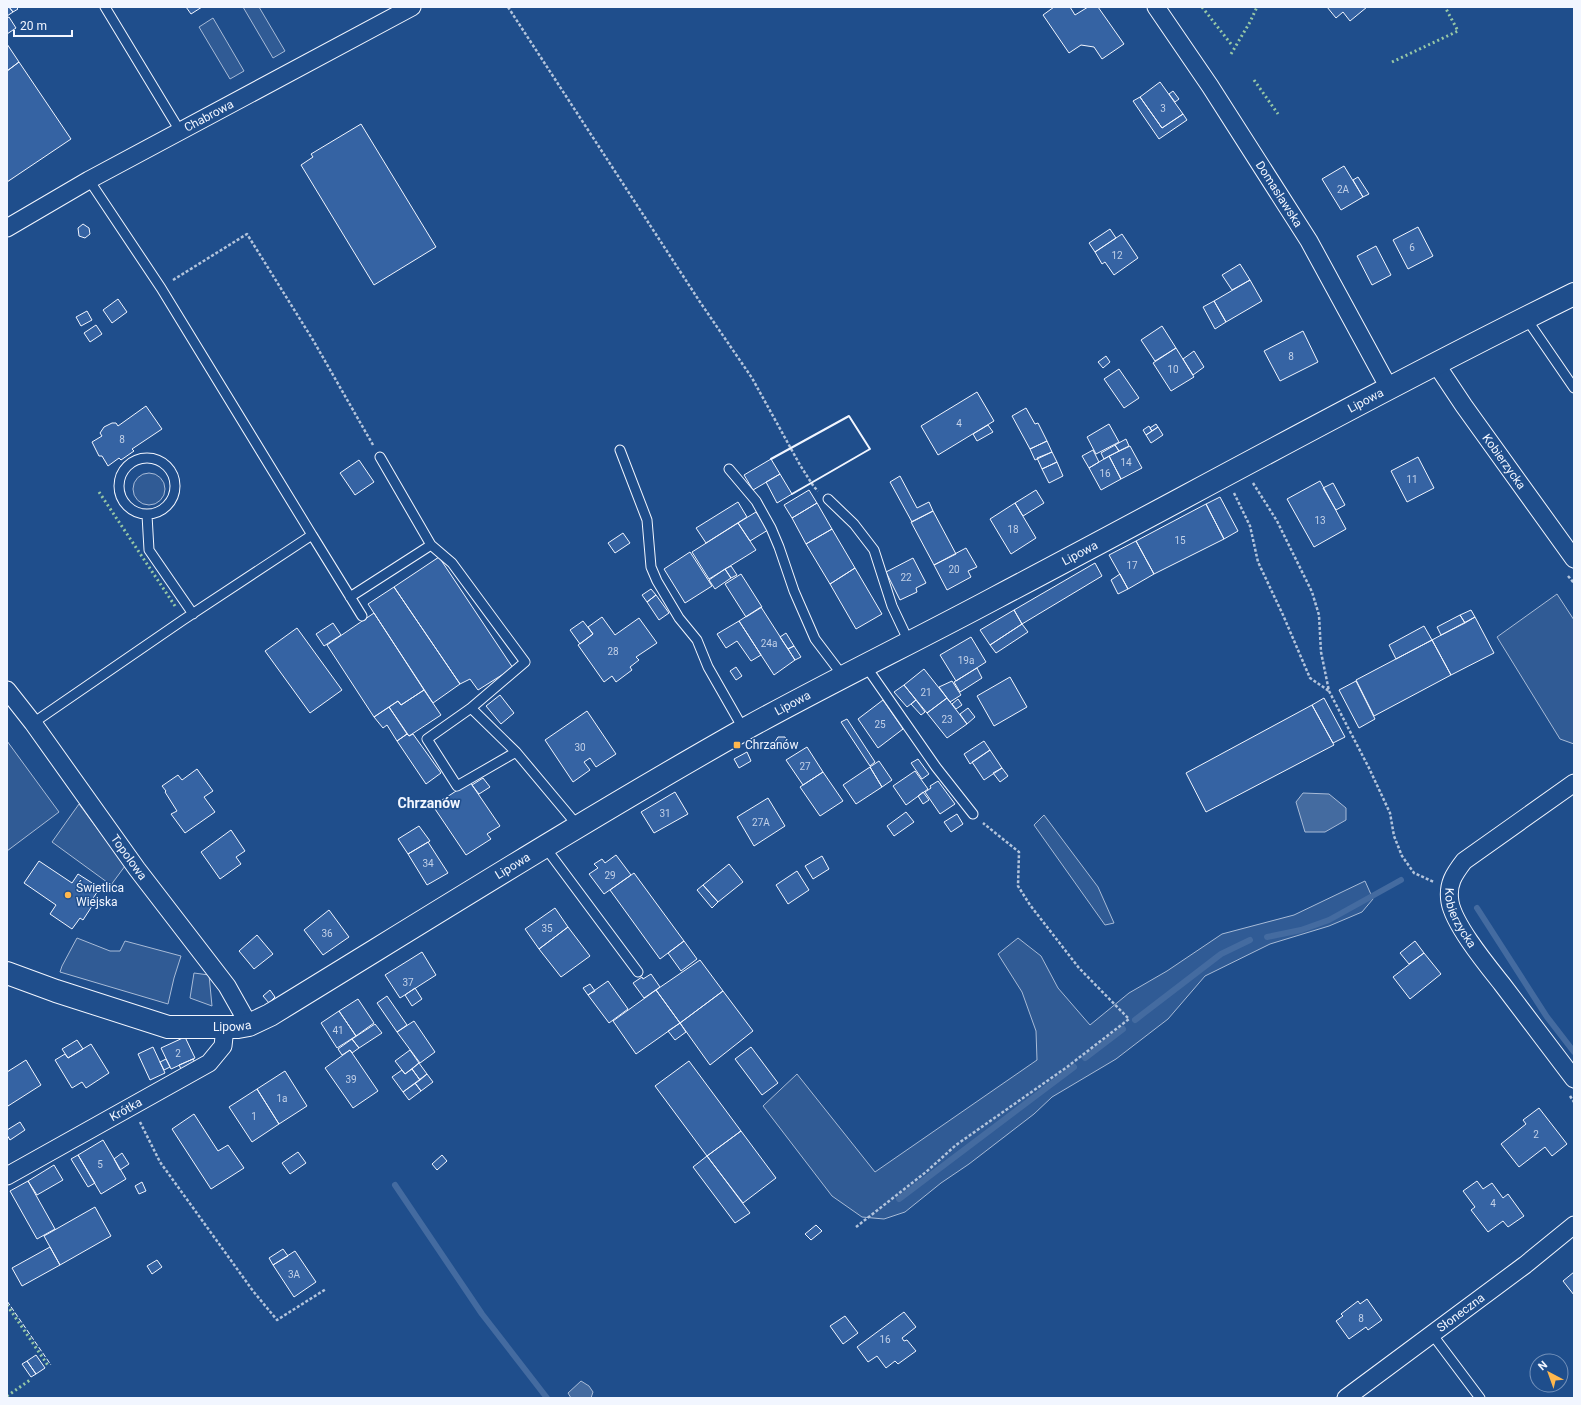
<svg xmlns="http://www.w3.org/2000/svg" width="1581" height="1405" viewBox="0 0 1581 1405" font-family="Roboto,sans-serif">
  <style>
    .built { fill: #305b95; stroke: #a8bbd7 }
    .water { fill: #446ba0; stroke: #a8bbd7 }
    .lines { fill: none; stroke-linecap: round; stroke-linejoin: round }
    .stream { stroke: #446ba0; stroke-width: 6 }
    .building { fill: #3563a3; stroke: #f2f6ff }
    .lane-casing { stroke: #f2f6ff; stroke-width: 11 }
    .street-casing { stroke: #f2f6ff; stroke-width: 19 }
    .secondary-casing { stroke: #f2f6ff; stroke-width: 24 }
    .path { stroke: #b3c4dc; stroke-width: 2.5; stroke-dasharray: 3 2; stroke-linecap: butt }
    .lane { stroke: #1f4e8c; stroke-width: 9 }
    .street { stroke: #1f4e8c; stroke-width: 17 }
    .secondary { stroke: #1f4e8c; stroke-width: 22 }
    .hedge { stroke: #97c8a6; stroke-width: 3; stroke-dasharray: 2 3; stroke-linecap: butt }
    .fence { stroke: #f2f6ff; stroke-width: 1; stroke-dasharray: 5 2; stroke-linecap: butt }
    .wall { stroke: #f2f6ff; stroke-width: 2 }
    .poi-dot { fill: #ffb74d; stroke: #1f4e8c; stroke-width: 1.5 }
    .labels { text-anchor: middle; stroke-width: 3; stroke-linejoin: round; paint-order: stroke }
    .number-label { font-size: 10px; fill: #c3d1e8 }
    .street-label { font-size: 12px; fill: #f2f6ff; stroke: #1f4e8c }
    .poi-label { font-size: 12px; fill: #f2f6ff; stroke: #1f4e8c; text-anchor: start }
    .quarter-label { font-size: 14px; font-weight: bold; fill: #f2f6ff; stroke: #1f4e8c }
  </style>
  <rect width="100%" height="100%" fill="#1f4e8c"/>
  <path class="built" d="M243,7H259L285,51L273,58Z
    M213,18L244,71L230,79L199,27Z
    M133 489a16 16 0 1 1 32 0a16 16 0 1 1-32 0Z
    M1557,594L1574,620V744L1560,739L1497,637Z
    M7,741L59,812L7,851Z
    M79,804L125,866L111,885L52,842Z
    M1044,815L1098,887L1114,923L1105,925L1034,825Z
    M1365,881L1373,899L1362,912L1329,926L1270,944L1205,976L1168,1019L1116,1059L1052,1097L1034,1114L969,1164L941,1183L905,1212L884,1219L862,1217L832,1196L763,1106L797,1074L875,1172L1037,1060L1036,1031L1022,992L998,954L1018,938L1041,956L1058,988L1090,1025L1129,993L1167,971L1222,934L1294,915Z
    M77,938L110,951H120L125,941L181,956L174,978L168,1004L60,972L62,966Z
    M194,973L209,975L212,1006L190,998Z"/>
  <path class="water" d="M1303,793L1329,794L1346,808V820L1325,832H1305L1296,802Z
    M581,1381L589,1386L593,1392L591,1398H571L568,1393Z"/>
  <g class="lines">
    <path class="stream" d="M1477,908L1547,1017L1574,1052
      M1267,937L1301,930L1329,920L1401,880
      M1135,1020L1221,954L1250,940
      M1085,1058L1123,1029
      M395,1185L482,1314L547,1398
      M899,1199L1074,1067"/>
  </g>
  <path class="building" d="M7,7H9L13,12L7,16Z
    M9,7H16L18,9L13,12Z
    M186,7H202L191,14Z
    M1054,7H1070L1075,15L1088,7H1098L1124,44L1102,59L1094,47L1081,45L1069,53L1043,15Z
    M1327,7H1367L1350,21L1343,12L1336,18Z
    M9,17L16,28L7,34V18Z
    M7,44L19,62L7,71Z
    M19,62L71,139L7,182V71Z
    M1160,82L1183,114L1162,128L1140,97Z
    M1173,91L1179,99L1175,102L1169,94Z
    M1140,97L1162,128L1183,114L1187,120L1159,139L1133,101Z
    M361,124L436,247L374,285L301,165L313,157L311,154Z
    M1344,166L1363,197L1341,210L1322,179Z
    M1358,177L1369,194L1363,197L1353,180Z
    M83,224L89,228L90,234L85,238L79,236L78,228Z
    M1418,227L1433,256L1408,269L1393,240Z
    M1110,229L1116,238L1095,252L1089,243Z
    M1122,234L1138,258L1114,275L1105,262L1102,264L1095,252Z
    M1376,246L1391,275L1372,285L1357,256Z
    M1240,264L1250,280L1232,290L1222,275Z
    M1250,280L1262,301L1226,322L1214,301Z
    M118,299L127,312L112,323L103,310Z
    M1214,301L1226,322L1215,329L1203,307Z
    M87,311L92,320L81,326L76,317Z
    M96,325L102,334L90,342L84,333Z
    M1162,326L1176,348L1155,361L1141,340Z
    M1303,331L1318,362L1280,381L1264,351Z
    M1176,348L1194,377L1171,391L1153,363Z
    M1194,351L1204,367L1193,375L1183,359Z
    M1106,356L1110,362L1103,368L1098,362Z
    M1119,369L1139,398L1124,408L1104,379Z
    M977,392L994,421L938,455L921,426Z
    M146,406L162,429L132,449L134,451L121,460L119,458L108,466L102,456H99L92,442L102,436L100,433L104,427L112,423H116L118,426Z
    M1026,408L1035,424L1038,423L1047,441L1030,449L1012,416Z
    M1109,424L1119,442L1096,454L1087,437Z
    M1156,424L1158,427L1152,431L1150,428Z
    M988,425L993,432L977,441L973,434Z
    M1149,426L1152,431L1146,435L1143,430Z
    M1158,427L1163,435L1151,443L1146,435Z
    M1126,439L1129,446L1119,451L1115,445Z
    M1047,441L1052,452L1035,460L1030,449Z
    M1115,445L1119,451L1104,459L1101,453Z
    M1130,446L1142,468L1121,479L1109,456Z
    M1093,450L1099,462L1089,468L1082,456Z
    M1052,452L1057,462L1042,469L1037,458Z
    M1109,456L1121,479L1101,490L1089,468Z
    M1418,457L1434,488L1407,502L1391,471Z
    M771,459L780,474L753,490L744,475Z
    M359,460L374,482L355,495L340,473Z
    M1057,462L1063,476L1049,483L1042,469Z
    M780,474L792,494L777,503L766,482Z
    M900,476L917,508L929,502L933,511L912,522L890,482Z
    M1320,481L1346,529L1314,547L1287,499Z
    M1333,483L1345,505L1336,510L1323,488Z
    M809,490L817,503L792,518L784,505Z
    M1036,490L1044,503L1023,516L1015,503Z
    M1220,497L1238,531L1224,539L1206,504Z
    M738,502L747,517L706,543L696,528Z
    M817,503L832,529L806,544L792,518Z
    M1015,503L1036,538L1011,554L990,519Z
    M1206,504L1224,539L1154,574L1136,541Z
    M933,511L956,554L934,565L911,522Z
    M756,512L768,530L750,541L738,523Z
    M738,523L756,550L709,579L692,552Z
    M832,529L855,568L830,584L806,544Z
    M623,533L630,543L615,553L608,543Z
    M1136,541L1154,574L1128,589L1109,555Z
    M966,548L977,567L968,571L971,577L947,590L934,565Z
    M690,552L712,586L685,603L664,569Z
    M439,557L513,668L478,690L470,679L460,684L394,587Z
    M913,558L926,583L916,588L917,592L900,600L886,572Z
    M1095,563L1102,576L1022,624L1014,610Z
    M731,566L737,575L731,578L725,569Z
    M855,568L882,614L856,629L830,584Z
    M725,569L731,578L715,589L709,580Z
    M741,574L762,607L746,617L725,584Z
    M1120,574L1128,589L1118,594L1111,580Z
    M394,587L460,684L433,703L368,604Z
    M651,589L656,595L647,602L642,595Z
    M656,595L669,613L659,620L647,602Z
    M761,607L795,660L774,675L739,621Z
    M1014,610L1022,624L990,645L980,630Z
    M1471,610L1475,617L1465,623L1460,615Z
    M374,613L424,690L401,705L398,701L374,717L327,645Z
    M1460,615L1465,623L1441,635L1437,627Z
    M602,617L615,635L639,618L657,643L636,657L639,660L630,667L632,670L616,682L612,676L604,682L578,645L593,634L588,627Z
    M1475,617L1494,653L1451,675L1432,640Z
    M583,621L593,634L580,644L570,630Z
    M739,621L761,655L751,661L737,641L726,648L717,634Z
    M333,623L341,635L324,646L316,634Z
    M1022,624L1028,632L996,653L990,645Z
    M1424,626L1432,640L1396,659L1389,645Z
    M297,628L342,690L310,713L265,651Z
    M786,633L794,646L788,649L780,637Z
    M971,637L986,662L956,681L940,655Z
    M1432,640L1451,675L1374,716L1356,680Z
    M794,646L801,657L795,660L788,649Z
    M736,667L742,676L736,680L730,671Z
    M977,668L982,678L960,692L954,682Z
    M924,669L947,698L927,713L904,685Z
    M1010,677L1027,707L994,726L977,696Z
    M952,681L961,695L950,702L939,687Z
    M1356,681L1375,719L1359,728L1339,690Z
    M904,685L916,700L907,707L894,692Z
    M424,690L441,715L409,736L389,707L398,701L401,705Z
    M500,695L514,713L501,724L486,706Z
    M947,698L967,724L947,738L927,713Z
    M1324,698L1345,737L1333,743L1312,705Z
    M958,699L962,705L956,709L952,704Z
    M883,700L903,729L878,748L858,719Z
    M916,700L925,712L921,715L911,704Z
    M1312,705L1334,745L1206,812L1186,773Z
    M389,707L407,734L397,741L387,725L383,728L374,717Z
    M968,708L975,717L967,724L960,714Z
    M587,711L616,754L596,767L590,758L584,762L590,770L573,782L545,740Z
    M847,719L875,762L870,766L841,722Z
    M407,734L409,736L413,734L441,773L426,784L397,741Z
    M778,737H785L788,743L784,748H778L775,742Z
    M984,741L990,750L970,764L964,754Z
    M807,747L823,772L803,785L786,760Z
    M990,750L1002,768L984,780L972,762Z
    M747,752L751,761L739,768L734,759Z
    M918,759L929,774L922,779L911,763Z
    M879,761L892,780L882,787L870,767Z
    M870,767L882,787L856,804L843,785Z
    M1002,768L1008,776L1000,782L993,773Z
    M197,769L213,791L204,797L215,812L185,833L171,814L177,811L165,792L166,791L162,786L178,775L182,780Z
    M915,771L928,789L906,805L893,786Z
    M823,772L843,801L820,816L800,787Z
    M483,778L490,787L479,794L472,785Z
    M938,781L955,804L940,814L925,792L931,788L930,786Z
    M470,782L500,826L487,834L491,839L466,855L433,806Z
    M675,792L688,814L654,833L641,812Z
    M923,792L929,800L923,804L918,796Z
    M768,798L785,826L754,846L737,817Z
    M906,812L914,822L894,836L887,826Z
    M957,814L963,824L951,832L944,822Z
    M419,826L430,841L408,854L398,839Z
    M231,830L245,851L236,857L241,864L220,879L201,852Z
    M428,842L448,873L427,885L408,854Z
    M616,855L631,875L604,894L589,874L598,868L594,864L602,859L605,863Z
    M822,856L829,869L813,879L805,866Z
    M39,861L72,883L78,874L100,888L91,901L94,903L83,920L80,918L72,929L50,914L56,905L24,883Z
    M729,864L743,882L718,902L703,885Z
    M797,871L809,890L788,904L776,885Z
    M634,873L684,941L660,959L610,890Z
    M703,885L718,902L712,908L697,890Z
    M555,908L568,927L539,949L525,929Z
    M329,910L349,937L323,955L304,930Z
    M568,927L590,956L561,977L539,949Z
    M257,935L273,954L254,969L239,951Z
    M684,941L697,959L681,971L668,953Z
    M1415,941L1424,953L1409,964L1400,953Z
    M422,952L436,975L400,998L385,975Z
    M1424,953L1441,974L1410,999L1393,977Z
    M700,960L723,991L680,1023L656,990Z
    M651,974L660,987L644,998L633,983L642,977L643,979Z
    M608,981L628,1009L609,1023L588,995Z
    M590,984L595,991L588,995L583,988Z
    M415,988L422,999L412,1006L405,995Z
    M270,990L275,997L269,1003L263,996Z
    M656,990L680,1023L636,1054L613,1021Z
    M723,991L753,1031L710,1065L680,1023Z
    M387,996L407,1025L397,1032L377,1003Z
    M358,999L374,1023L356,1036L339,1011Z
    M339,1011L356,1036L337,1048L321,1023Z
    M414,1021L435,1052L420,1063L397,1032Z
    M680,1023L686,1032L675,1040L668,1031Z
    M375,1024L382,1033L359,1048L352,1039Z
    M185,1037L195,1058L171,1069L161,1048Z
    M352,1039L359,1048L352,1053L350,1050L342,1055L338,1049Z
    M77,1040L83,1049L68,1058L62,1049Z
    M91,1044L109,1073L86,1088L82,1082L72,1088L55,1060L65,1054L68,1058Z
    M153,1047L165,1073L150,1080L138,1054Z
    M751,1047L778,1083L762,1095L735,1059Z
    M350,1050L378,1091L353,1108L325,1068Z
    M410,1050L419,1063L405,1074L395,1061Z
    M166,1059L170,1067L164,1070L160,1062Z
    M193,1059L196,1064L182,1071L179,1065Z
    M26,1060L41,1085L8,1106L7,1103V1072Z
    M689,1061L741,1131L707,1156L655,1086Z
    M419,1063L427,1074L420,1080L412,1069Z
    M412,1069L420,1080L403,1092L392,1077L402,1070L405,1074Z
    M285,1071L307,1106L279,1124L257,1089Z
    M427,1074L433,1082L421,1091L415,1083Z
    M415,1083L421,1091L409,1100L403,1092Z
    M257,1089L279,1124L252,1142L229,1107Z
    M1539,1108L1567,1144L1552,1156L1545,1147L1519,1167L1501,1144L1526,1124L1523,1120Z
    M194,1114L218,1151L228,1145L244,1168L211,1189L172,1129Z
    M20,1122L25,1130L10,1140L7,1135V1130Z
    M741,1131L776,1178L743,1203L707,1156Z
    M103,1140L126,1179L101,1194L78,1155Z
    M298,1152L306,1163L290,1174L282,1163Z
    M122,1153L129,1164L120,1170L114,1159Z
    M78,1155L95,1183L88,1187L71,1159Z
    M442,1155L447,1161L437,1170L432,1164Z
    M707,1156L750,1213L735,1223L693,1167Z
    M54,1165L63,1180L37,1195L28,1181Z
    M28,1181L55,1229L37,1239L10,1191Z
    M1477,1181L1483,1189L1492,1183L1503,1198L1508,1194L1524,1216L1508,1227L1503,1221L1488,1232L1471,1210L1475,1207L1463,1191Z
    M142,1182L146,1191L139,1194L135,1186Z
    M95,1207L111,1236L60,1265L44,1236Z
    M816,1225L822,1231L811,1240L805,1234Z
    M50,1247L60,1265L22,1286L12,1268Z
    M283,1249L288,1256L273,1265L269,1258Z
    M295,1251L316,1282L294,1297L273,1265Z
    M157,1260L162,1267L152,1274L147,1266Z
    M1574,1272V1295L1563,1281Z
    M1367,1299L1382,1320L1368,1330L1366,1327L1349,1339L1336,1321L1343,1316L1341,1314L1358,1301L1360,1304Z
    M904,1312L916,1327L902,1338L904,1341L907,1340L916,1351L898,1364L895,1361L886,1368L877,1356L868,1362L857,1347Z
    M845,1316L858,1333L843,1344L830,1326Z
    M36,1355L45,1368L36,1374L27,1361Z
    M27,1361L36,1374L31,1377L22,1364Z"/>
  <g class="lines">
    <g class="lane-casing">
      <path id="lane" d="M105,7L180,131
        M1526,318L1574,388
        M620,450L647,520L651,567L657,581L679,618L697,640L708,667L744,730
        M119 486a28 28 0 1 1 56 0a28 28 0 1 1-56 0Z
        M729,469L756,501L771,528L779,547L794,591L815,639L843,676
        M828,499L854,524L874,550L892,606L909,642
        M147,515L149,550L193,614
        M312,535L362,616
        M431,545L452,563L525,662L471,708
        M350,597L431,545L380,457
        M865,665L936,767L973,814
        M33,723L183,620L312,535L161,288L89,180
        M516,752L457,786L427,739L471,708L516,752L578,826
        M545,847L638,972
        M1432,1334L1480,1398"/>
    </g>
    <g class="street-casing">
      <g id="street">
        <path id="s1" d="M1156,7L1210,86L1309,241L1389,388"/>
        <path id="s2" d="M7,228L89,180L412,7"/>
        <path id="s3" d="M1436,364L1464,406L1574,559"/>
        <path id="s4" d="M7,690L33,723L137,869L227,986L249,1025"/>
        <path id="s5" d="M1574,783L1464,861C1454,874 1447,884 1450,902C1454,925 1487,965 1502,984C1526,1016 1550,1047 1574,1079"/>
        <path id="s6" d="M7,1176L209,1063L223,1046L225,1028"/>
        <path id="s7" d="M1346,1398L1525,1265L1574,1225"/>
      </g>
    </g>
    <g class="secondary-casing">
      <g id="secondary">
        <path id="s8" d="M7,973L56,991L168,1027H238L249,1025L270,1015C427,919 584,820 745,729C828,683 913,642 997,597C1189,496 1379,390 1574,294"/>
      </g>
    </g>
    <path class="path" d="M508,7L700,302L752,378L800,465L814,487L818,491
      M173,280L247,234L313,340L373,445
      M1253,483L1277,521L1312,592L1319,615L1321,652L1329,691L1369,768L1390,813L1394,836L1402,856L1414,873L1434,882
      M1234,493L1250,526L1258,562L1283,615L1310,678L1329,691
      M1568,576L1574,583
      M1570,1096L1574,1102
      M140,1122L160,1162L253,1291L277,1320L326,1289
      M856,1227L926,1172L956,1145L1067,1067L1129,1019L1079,968L1030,905L1018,886L1019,852L983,823"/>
    <use href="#lane" class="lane"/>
    <use href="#street" class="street"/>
    <use href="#secondary" class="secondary"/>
    <path class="hedge" d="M1202,7L1231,44
      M1231,54L1250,22L1257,7
      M1392,62L1458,31L1445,7
      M1254,80L1278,114
      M99,492L175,606
      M7,1305L49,1367
      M7,1396L30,1380"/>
    <path class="fence" d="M7,1301L51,1365"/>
    <path class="wall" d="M771,459L849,416L870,449L792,494"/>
  </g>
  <g class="poi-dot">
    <rect x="733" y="741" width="8" height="8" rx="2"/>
    <circle cx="68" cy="895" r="4"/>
  </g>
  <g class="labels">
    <g class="number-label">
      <text x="1163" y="112">3</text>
      <text x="1343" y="193">2A</text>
      <text x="1412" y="251">6</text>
      <text x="1117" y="259">12</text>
      <text x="1291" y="360">8</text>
      <text x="1173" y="373">10</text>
      <text x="959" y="427">4</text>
      <text x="122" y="443">8</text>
      <text x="1126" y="466">14</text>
      <text x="1105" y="477">16</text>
      <text x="1412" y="483">11</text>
      <text x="1320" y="524">13</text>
      <text x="1013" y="533">18</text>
      <text x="1180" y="544">15</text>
      <text x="1132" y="569">17</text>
      <text x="954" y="573">20</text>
      <text x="906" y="581">22</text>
      <text x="769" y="647">24a</text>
      <text x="613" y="655">28</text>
      <text x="966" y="664">19a</text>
      <text x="926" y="696">21</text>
      <text x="947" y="723">23</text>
      <text x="880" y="728">25</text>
      <text x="580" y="751">30</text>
      <text x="805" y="770">27</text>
      <text x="665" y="817">31</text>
      <text x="761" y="826">27A</text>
      <text x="428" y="867">34</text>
      <text x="610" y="879">29</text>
      <text x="547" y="932">35</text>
      <text x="327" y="937">36</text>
      <text x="408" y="986">37</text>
      <text x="338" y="1034">41</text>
      <text x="178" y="1057">2</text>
      <text x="351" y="1083">39</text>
      <text x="282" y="1102">1a</text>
      <text x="254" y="1120">1</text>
      <text x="1536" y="1138">2</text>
      <text x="100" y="1168">5</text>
      <text x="1493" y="1207">4</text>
      <text x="294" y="1278">3A</text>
      <text x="1361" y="1322">8</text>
      <text x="885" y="1343">16</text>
    </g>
    <g class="street-label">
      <text dy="4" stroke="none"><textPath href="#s2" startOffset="231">Chabrowa</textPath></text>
      <text dy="4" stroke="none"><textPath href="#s1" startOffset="224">Domasławska</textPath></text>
      <text dy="4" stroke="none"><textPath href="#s8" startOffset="1531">Lipowa</textPath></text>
      <text dy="4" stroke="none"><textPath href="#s3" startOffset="119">Kobierzycka</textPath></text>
      <text dy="4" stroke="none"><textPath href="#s8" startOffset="1207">Lipowa</textPath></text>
      <text dy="4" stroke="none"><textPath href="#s8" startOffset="883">Lipowa</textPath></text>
      <text dy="4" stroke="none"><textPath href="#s4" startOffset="207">Topolowa</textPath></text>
      <text dy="4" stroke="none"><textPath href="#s8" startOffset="559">Lipowa</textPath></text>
      <text dy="4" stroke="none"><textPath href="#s5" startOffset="198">Kobierzycka</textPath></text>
      <text dy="4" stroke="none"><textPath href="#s8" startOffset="234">Lipowa</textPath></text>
      <text dy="4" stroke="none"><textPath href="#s6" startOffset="136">Krótka</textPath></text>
      <text dy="4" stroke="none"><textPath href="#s7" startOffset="143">Słoneczna</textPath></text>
    </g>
    <g class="poi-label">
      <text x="745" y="749">Chrzanów</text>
      <text x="76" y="892">Świetlica<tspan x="76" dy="14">Wiejska</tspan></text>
    </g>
    <g class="quarter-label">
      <text x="429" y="808">Chrzanów</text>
    </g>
  </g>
  <rect width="1581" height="1405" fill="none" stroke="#f2f6ff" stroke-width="16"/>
  <g transform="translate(1549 1373) rotate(319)"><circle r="19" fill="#1f4e8c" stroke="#7391ba"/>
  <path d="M0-3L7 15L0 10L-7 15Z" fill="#ffb74d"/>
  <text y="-6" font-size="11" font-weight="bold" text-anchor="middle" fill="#f2f6ff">N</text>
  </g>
  <path d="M14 30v6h58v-6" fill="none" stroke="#f2f6ff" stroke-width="2"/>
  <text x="20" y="30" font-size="12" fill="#f2f6ff" stroke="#1f4e8c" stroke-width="3" paint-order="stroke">20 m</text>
</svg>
